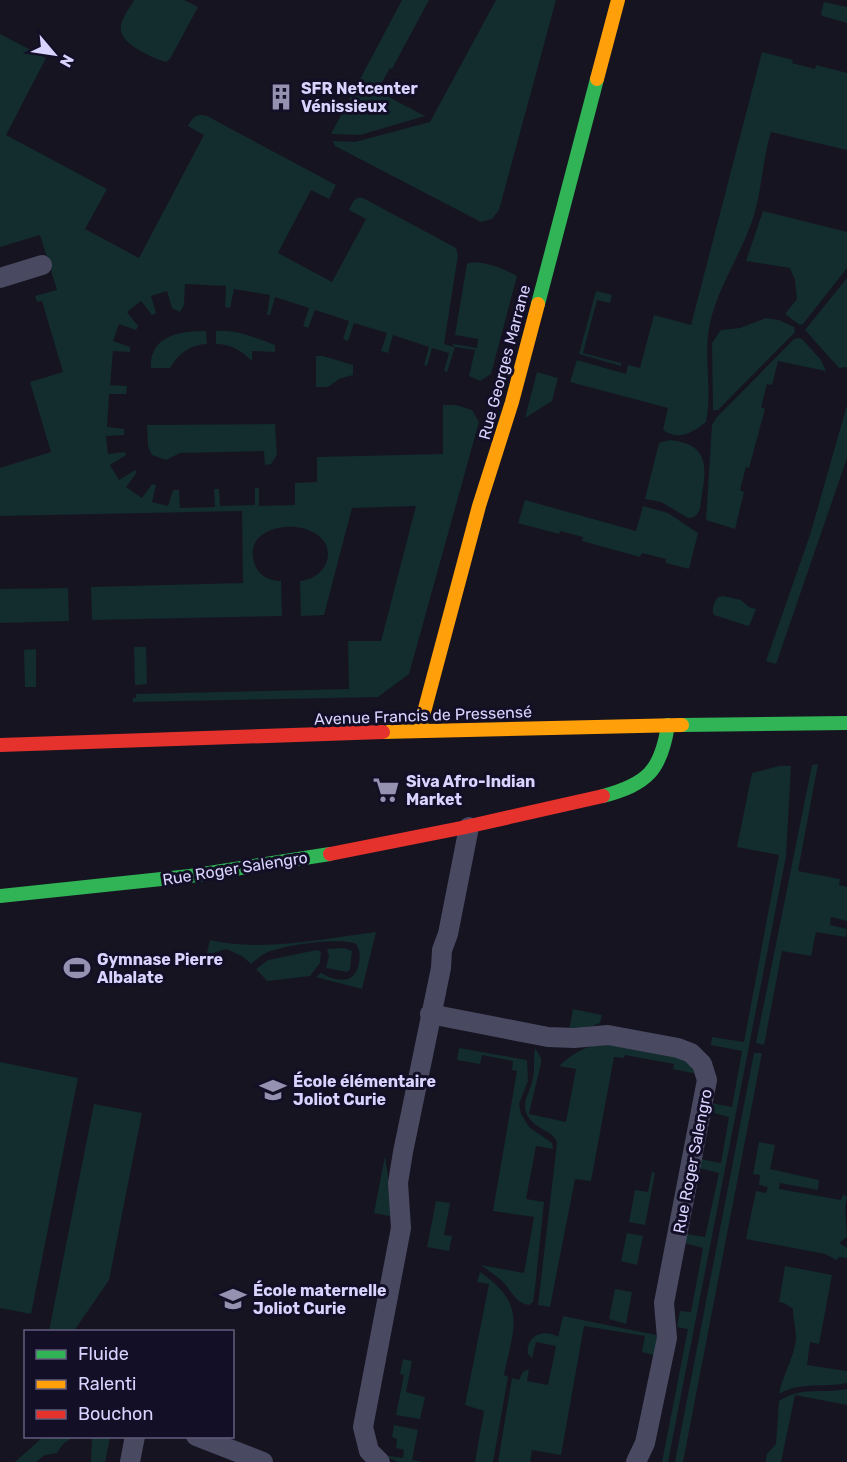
<svg xmlns="http://www.w3.org/2000/svg" width="847" height="1462" viewBox="0 0 847 1462" font-family="Rubik,sans-serif">
  <style>
    .green { fill: #132c2d }
    .lines { fill: none; stroke-linecap: round; stroke-linejoin: round }
    .street { stroke: #4a4962; stroke-width: 20 }
    .fast { stroke: #30b455; stroke-width: 14 }
    .slow { stroke: #ff9f0a; stroke-width: 14 }
    .jam { stroke: #e5322d; stroke-width: 14 }
    .labels { text-anchor: middle; stroke-width: 6; stroke-linejoin: round; paint-order: stroke }
    .poi-label { font-size: 16px; font-weight: bold; fill: #d9d4ff; stroke: #130f26; text-anchor: start }
    .street-label { font-size: 16px; fill: #d9d4ff; stroke: #130f26 }
  </style>
  <rect width="100%" height="100%" fill="#161421"/>
  <path class="green" d="M134,0H184L198,7L170,59L166,62C153,58 117,43 121,26C122,17 130,8 134,0Z
    M402,0H429L392,69L390,68L377,91L425,116L360,135L331,134Z
    M496,0H556L499,210L492,219L481,222L335,146L333,141L355,142L430,122Z
    M824,2L847,7V23L822,16L821,13Z
    M0,34L46,58L6,135L107,189L85,229L139,258L204,135L188,126C193,116 197,113 207,116L336,185L329,199L311,190L278,253L332,282L366,219L349,210C352,203 355,196 363,198L456,248L458,255L444,344L454,347L453,344L477,348L478,339L455,335L467,264C478,258 506,270 517,276L491,374L480,381L469,376L475,350L455,347L447,372L444,371L449,353L432,348L427,366L424,365L429,347L393,335L388,353L381,351L387,333L354,323L348,341L343,339L349,321L315,310L308,328L303,326L309,308L275,297L270,315H267L270,295L234,289L230,308L225,307L226,286L185,284L184,305L180,312L172,308L167,291L151,296L156,313L152,315L141,301L127,312L138,326L136,330L119,324L113,341L130,347V352L113,351L110,385L127,386L126,394H109L107,427L124,429V435L106,436L108,454L125,452L126,455L110,465L119,480L135,470L137,472L126,487L142,498L152,484L156,485L152,502L168,506L173,490H179L180,508L215,507L214,489H219L220,506L255,505V488H259V506L295,505V483L317,482V457L443,454V405H456L472,410L479,422L409,674L378,697L133,702V698H136V694L349,689L348,641H381L416,506L352,508L324,615L301,616L300,581C314,580 327,570 328,555C328,514 237,518 255,565C259,576 270,581 281,581L282,616L92,620L91,587L243,583L242,511L0,516V468L51,452L30,382L63,372L42,301L37,302L35,296L57,290L40,235L0,247Z
    M762,52L793,60L792,63L815,69L816,65L847,73V150L771,132C763,158 762,186 755,212C743,254 713,292 708,335C705,364 712,394 706,422C692,433 679,441 663,430L668,408L570,382L577,360L626,374L628,365L640,368L654,315L691,325Z
    M763,211L847,232V268L803,324L800,325L785,314L797,299L795,280L790,268L746,261Z
    M847,278V367L839,368L805,330Z
    M596,291L612,295L610,303L597,300L583,353L621,363V366L579,354Z
    M766,318L779,320L794,327L795,332L718,410H713L712,343L721,330L740,328Z
    M206,331L207,344C191,344 178,354 170,368H151C149,335 181,331 206,331Z
    M216,331C236,329 256,338 275,345V352L252,351V361C242,351 231,344 216,344Z
    M799,338L802,339L821,360L826,371L778,361L772,385L767,384L761,407L765,409L749,468L746,467L740,490L744,492L735,529L706,520L712,425L716,418L794,339Z
    M316,356H323L353,365V375L339,379L328,387H316Z
    M537,372L558,378L552,401L525,418Z
    M847,405V458L776,664L766,661L810,535Z
    M275,424L277,455L271,464L265,465L264,451L180,453L166,460L152,455L148,446L147,425Z
    M670,440C716,445 704,475 700,509C697,515 695,518 688,518L661,502L645,499L659,443Z
    M525,500L636,531L643,506L668,513L698,533L689,569L666,563V559L642,553L640,557L582,541L583,537L560,531L559,534L518,523Z
    M68,588L69,621L0,623V589Z
    M723,596L741,600L749,607L756,609L750,624L748,626L714,615C711,609 714,602 718,597Z
    M134,647H146L147,684L135,685Z
    M36,649V687H25L24,650Z
    M818,764L798,871L840,879L839,885L847,887V921L831,917L830,925L847,929L846,937L816,932L811,956L782,951L764,1045L756,1043L812,765Z
    M779,766H791L786,856L668,1462H662L688,1329L677,1327L680,1311L691,1312L703,1248L684,1243L686,1234L705,1237L719,1173L699,1168L700,1159L721,1163L729,1117L710,1112L711,1103L732,1107L742,1051L711,1045L712,1037L744,1042L779,855L737,847L752,773Z
    M376,932L362,989L316,977L321,973C337,982 355,985 359,963C360,956 360,949 356,944C339,937 283,945 266,953C261,955 256,960 251,964L242,956L226,949L210,954L205,961L210,940C265,952 321,939 376,932Z
    M344,948L352,951L350,969L347,972L326,968L329,956L327,949Z
    M317,950L321,952L320,963L310,976L267,981L256,969L268,960Z
    M573,1009L602,1015L600,1023L585,1029L569,1030Z
    M605,1043L680,1056L690,1063L697,1074L673,1069L674,1064L625,1055L624,1058L614,1057L591,1181L575,1179L550,1307L538,1305L557,1143C554,1133 544,1131 536,1125C515,1108 530,1096 533,1077C535,1068 533,1058 535,1048L541,1058V1063L529,1114L566,1122L576,1069L559,1066C575,1052 584,1047 605,1043Z
    M459,1048L527,1060L528,1081L519,1104L521,1114L529,1127L552,1143L553,1149L536,1146L526,1199L544,1202L535,1288L533,1302L529,1305C516,1303 512,1292 504,1283C497,1276 489,1271 481,1265L524,1273L534,1217L493,1211L517,1071L512,1070L513,1061L482,1055L480,1064L457,1060Z
    M754,1053H762L683,1462H675Z
    M0,1062L78,1078L31,1314L0,1308Z
    M94,1104L142,1113L109,1280L74,1331H49Z
    M759,1142L775,1145L770,1169L819,1180L818,1190L780,1183L779,1189L841,1200L843,1195L847,1196L845,1207L847,1237L839,1243L847,1248V1258L839,1257L837,1260L825,1254L746,1239L756,1191L766,1193L768,1187L759,1185L760,1175L753,1174Z
    M385,1156L394,1217L374,1213Z
    M652,1172L655,1173L645,1225L629,1222L635,1190L648,1192Z
    M436,1201L450,1203L444,1235L452,1236L449,1251L427,1247Z
    M627,1233L643,1236L637,1265L621,1261Z
    M785,1266L832,1275L819,1344L810,1342L807,1365L847,1371V1383C824,1388 801,1381 779,1394C782,1375 795,1357 796,1338C796,1329 793,1318 793,1309L784,1303L779,1302Z
    M480,1272C527,1304 514,1327 504,1375L508,1377L493,1462H475L484,1411L465,1405L489,1284L477,1282Z
    M615,1289L632,1292L626,1324L609,1319Z
    M563,1316L661,1336L657,1356L642,1352L645,1336L584,1326L561,1455L532,1450L530,1462H498L512,1378L519,1380L523,1372L529,1369L527,1381L548,1385L556,1346L536,1342L532,1358L528,1354C525,1336 544,1328 558,1337Z
    M403,1359L412,1361L406,1392L425,1397L420,1419L396,1415L404,1375L400,1374Z
    M847,1389V1405L795,1395L781,1462H766L767,1454L776,1444L779,1401C801,1386 823,1394 847,1389Z
    M394,1425L418,1430L412,1460L422,1462H398L382,1455L403,1458L404,1450L396,1448L397,1439L392,1437Z
    M43,1437H73L63,1444L57,1453L45,1455L36,1462H15Z
    M92,1437H110L105,1462H91Z"/>
  <g class="lines">
    <path class="street" d="M0,278L42,265
      M430,1014L548,1037L574,1038L608,1035L678,1048L691,1053L702,1064L707,1080L664,1303L667,1338L645,1443L636,1462
      M196,1436L263,1462
      M130,1462L135,1436
      M380,1462L369,1451L363,1427L401,1228L398,1183L403,1152L441,968L442,950L448,934L469,827"/>
    <path class="fast" d="M538,304L597,79
      M682,725L847,723
      M603,796C647,784 661,771 668,725
      M0,896L190,876L330,854"/>
    <path class="slow" d="M597,79L618,0
      M419,731L479,506L512,402L538,304
      M383,732L682,725"/>
    <path class="jam" d="M0,745L383,732
      M330,854L461,828L603,796"/>
  </g>
  <defs>
    <g id="building-bare" transform="scale(2.07)"><path d="M-4-6H4V6H1V3H-1V6H-4ZM-2.5-4.3h1.7v1.8h-1.7ZM.8-4.3h1.7v1.8H.8ZM-2.5-1h1.7V.8h-1.7ZM.8-1h1.7V.8H.8Z" fill="#9591b1" stroke="#130f26" stroke-width="2.5" paint-order="stroke"/></g>
    <g id="supermarket-bare" transform="scale(2.07)"><path d="M-6-5.5h2.5l.6 2H6L4.5 2H-2.5L-4.4-4H-6ZM-1.5 3.2a1.3 1.3 0 1 0 .1 0ZM3 3.2a1.3 1.3 0 1 0 .1 0Z" fill="#9591b1" stroke="#130f26" stroke-width="2.5" paint-order="stroke"/></g>
    <g id="stadium-bare" transform="scale(2.07)"><path d="M0-5a6.5 5 0 1 0 0 10a6.5 5 0 1 0 0-10ZM-3.5-1.8h7v3.6h-7Z" fill="#9591b1" stroke="#130f26" stroke-width="2.5" paint-order="stroke"/></g>
    <g id="school-bare" transform="scale(2.07)"><path d="M0-5L7-2L0 1L-7-2ZM-4 1L0 2.5L4 1V4Q0 6-4 4Z" fill="#9591b1" stroke="#130f26" stroke-width="2.5" paint-order="stroke"/></g>
  </defs>
  <g fill-rule="evenodd">
    <use href="#building-bare" x="281" y="97"/>
    <use href="#supermarket-bare" x="386" y="790"/>
    <use href="#stadium-bare" x="77" y="968"/>
    <use href="#school-bare" x="273" y="1090"/>
    <use href="#school-bare" x="233" y="1299"/>
  </g>
  <g class="labels">
    <g class="poi-label">
      <text x="301" y="94">SFR Netcenter<tspan x="301" dy="18">Vénissieux</tspan></text>
      <text x="406" y="787">Siva Afro-Indian<tspan x="406" dy="18">Market</tspan></text>
      <text x="97" y="965">Gymnase Pierre<tspan x="97" dy="18">Albalate</tspan></text>
      <text x="293" y="1087">École élémentaire<tspan x="293" dy="18">Joliot Curie</tspan></text>
      <text x="253" y="1296">École maternelle<tspan x="253" dy="18">Joliot Curie</tspan></text>
    </g>
    <g class="street-label">
      <text transform="translate(504 362) rotate(-75)" y="6">Rue Georges Marrane</text>
      <text transform="translate(423 715) rotate(-2)" y="6">Avenue Francis de Pressensé</text>
      <text transform="translate(235 868) rotate(-9)" y="6">Rue Roger Salengro</text>
      <text transform="translate(692 1161) rotate(-79)" y="6">Rue Roger Salengro</text>
    </g>
  </g>
  <rect x="24" y="1330" width="210" height="108" fill="#130f26" stroke="#625e7d" stroke-width="1.5"/>
  <rect x="36" y="1350" width="30" height="9" fill="#30b455" stroke="#625e7d" stroke-width="1.5"/>
  <text x="78" y="1360" font-size="18" fill="#d9d4ff">Fluide</text>
  <rect x="36" y="1380" width="30" height="9" fill="#ff9f0a" stroke="#625e7d" stroke-width="1.5"/>
  <text x="78" y="1390" font-size="18" fill="#d9d4ff">Ralenti</text>
  <rect x="36" y="1410" width="30" height="9" fill="#e5322d" stroke="#625e7d" stroke-width="1.5"/>
  <text x="78" y="1420" font-size="18" fill="#d9d4ff">Bouchon</text>
  <g transform="translate(54 54) rotate(119)" stroke="#130f26" stroke-width="4.5" paint-order="stroke">
  <path d="M0-4.5L10 22L0 15L-10 22Z" fill="#d9d4ff"/>
  <text y="-9" font-size="16" font-weight="bold" text-anchor="middle" fill="#d9d4ff">N</text>
  </g>
</svg>
